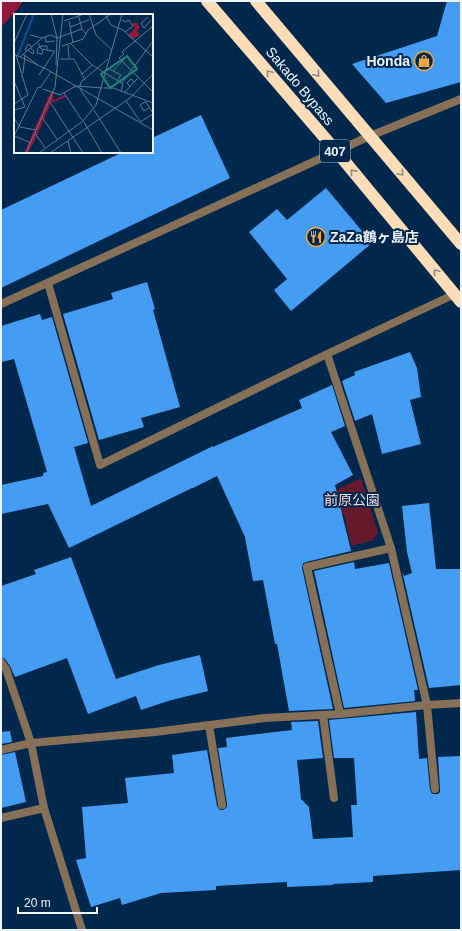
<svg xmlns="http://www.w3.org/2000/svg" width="462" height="931" viewBox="0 0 462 931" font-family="Helvetica,'Noto Sans JP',sans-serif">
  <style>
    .green { fill: #65192c }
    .forest { fill: #8f183b }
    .building { fill: #449df3 }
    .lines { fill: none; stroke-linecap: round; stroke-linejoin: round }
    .street { stroke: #867158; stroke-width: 8 }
    .highway { stroke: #fdddb8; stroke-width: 12 }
    .oneway { stroke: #8b8c87 }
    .labels { text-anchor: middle; stroke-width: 4; stroke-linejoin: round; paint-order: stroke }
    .shield { fill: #00284c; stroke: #a7b6c5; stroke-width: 1 }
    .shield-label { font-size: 13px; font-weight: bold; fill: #eef3f9 }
    .poi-label { font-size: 14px; font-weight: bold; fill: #eef3f9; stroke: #00284c; text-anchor: end }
    .street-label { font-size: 14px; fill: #eef3f9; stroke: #00284c }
    .park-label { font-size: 14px; fill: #f9d8dc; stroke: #00284c }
    .inset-river { fill: none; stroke: #085593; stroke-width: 2 }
    .inset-road { fill: none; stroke: #5f7991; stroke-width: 1 }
    .view { fill: #25827c; fill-opacity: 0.15; stroke: #25827c; stroke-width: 2 }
    .inset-edge { fill: none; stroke: #eef3f9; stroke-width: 2 }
  </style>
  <rect width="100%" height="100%" fill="#00284c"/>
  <path class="green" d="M361,478L378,533L372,541L351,546L344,514L316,520L312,502Z"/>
  <path class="forest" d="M1,1H23L18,9L1,27Z"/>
  <path class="building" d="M447,1H461V82L386,103L352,64L437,36Z
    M201,115L230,178L1,288V210L123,152H152V138Z
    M326,188L372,243L291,311L274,290L287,279L249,232L277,209L287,220Z
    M147,282L155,309L153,310L180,407L141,418L144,427L99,440L63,314L113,299L111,293Z
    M40,314L42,320L52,317L88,443L74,447L91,506L213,446V447L302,408L299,400L332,385L345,426L331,432L353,475L335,485L351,551L306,562L303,563L302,568L333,709L289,711L277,644H275L263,580L253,581L245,537L217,476L193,488H192L69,548L48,504L1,514V485L43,476V473L47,472L14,359L1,362V326Z
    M410,352L417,368L421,397L410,400L421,444L382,454L372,414L355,421L342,381L355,375L354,372Z
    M429,503L436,569H461V685L429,688L402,571L404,576L412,573L407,552L402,506Z
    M71,557L116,679L159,665L200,655L208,691L168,701L141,710L136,696L88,714L67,658L15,677L10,666L5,659L1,657V586L36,574L34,570Z
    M354,562L355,569L389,563L418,690H414L415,701L344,708L314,571Z
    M416,712L419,759L427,758L430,790L432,794H438L440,792V789L438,757L461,756V870L373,876V882L333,884V885L287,887V882L216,886V890L161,893L122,905L120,898L91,907L76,860L86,858L82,807L128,803L125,778L174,773L172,755L207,750L217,806L220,810H223L227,807V804L218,748L227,747L226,738L292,730L291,722L318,721L323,758L297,760L301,799L309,807L313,839L353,837L351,805H357L354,758H334L329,720Z
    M10,731L12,742L1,744V732Z
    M15,752L26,802L1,808V755Z"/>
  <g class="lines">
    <path class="street" d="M48,283L100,465L327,354L455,294
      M1,304L370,136L461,99
      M327,354L391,548L427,705L435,789
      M1,662L6,669L31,743L44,808L82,930
      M340,714L307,567L391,548
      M323,715L334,798
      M209,725L222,805
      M1,750L31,743L155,732L265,718L340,714L427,705L461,703
      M1,818L44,808"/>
    <path class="highway" d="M207,1L337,152L461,302
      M256,1L461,244"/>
  </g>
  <defs><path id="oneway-chevron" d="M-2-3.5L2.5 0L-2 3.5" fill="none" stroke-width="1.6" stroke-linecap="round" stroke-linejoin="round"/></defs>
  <g class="oneway">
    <use href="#oneway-chevron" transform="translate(269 73) rotate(-130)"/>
    <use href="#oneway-chevron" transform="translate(317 74) rotate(50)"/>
    <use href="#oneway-chevron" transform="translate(353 172) rotate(-130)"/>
    <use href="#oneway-chevron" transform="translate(401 173) rotate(50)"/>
    <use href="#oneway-chevron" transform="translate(436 272) rotate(-130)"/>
  </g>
  <defs>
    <g id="shop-ring" transform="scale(1)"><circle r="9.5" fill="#00284c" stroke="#f1a63f" stroke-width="1.5"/><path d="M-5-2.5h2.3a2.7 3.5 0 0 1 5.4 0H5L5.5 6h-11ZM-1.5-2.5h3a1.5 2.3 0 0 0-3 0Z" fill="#f1a63f"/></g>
    <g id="restaurant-ring" transform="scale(1)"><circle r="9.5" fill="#00284c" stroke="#f1a63f" stroke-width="1.5"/><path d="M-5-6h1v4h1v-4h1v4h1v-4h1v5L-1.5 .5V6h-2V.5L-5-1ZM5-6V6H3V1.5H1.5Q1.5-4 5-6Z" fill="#f1a63f"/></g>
  </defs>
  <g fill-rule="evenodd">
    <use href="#shop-ring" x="424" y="61"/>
    <use href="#restaurant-ring" x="316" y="237"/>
  </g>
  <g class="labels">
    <rect class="shield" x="320" y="140" width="30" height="22" rx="3"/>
    <g class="shield-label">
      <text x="335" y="156">407</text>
    </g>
    <g class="poi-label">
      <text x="410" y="66">Honda</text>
      <text x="330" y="242" text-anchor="start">ZaZa鶴ヶ島店</text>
    </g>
    <g class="street-label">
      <text transform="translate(300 86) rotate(50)" y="5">Sakado Bypass</text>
    </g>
    <g class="park-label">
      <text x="352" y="505">前原公園</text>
    </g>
  </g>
  <g transform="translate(14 14)">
    <rect width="139" height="139" fill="#00284c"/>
    <path d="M122,8L126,13L123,17L126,21L118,25L114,21L121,14L118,10ZM36,79H39V86L51,81L52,83L37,89L21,126L14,139H10Z" fill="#8f183b"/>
    <path class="inset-river" d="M4,41L20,0"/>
    <path class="inset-road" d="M37,0L43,24L68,15M64,0L68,15L72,20M75,0L82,21L98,36M91,0L97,11L109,16L139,43M134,3L127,9L130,14L137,6M108,6L111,8L115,6L119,12L111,18M50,7L70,0M55,7L59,29M139,12L108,38L110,40L105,44L139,78M56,13L75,6M16,21L28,24M31,23L32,28L41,27M0,29L13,0M24,29L27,35L40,37M57,30L78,51L109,70L107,77M54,31L55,44M48,32L69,25L74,16L97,0M29,35L28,40L23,39L24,34L28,32H33V36M14,36L19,40L20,37L16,34M13,37L11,36L14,30L18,33M0,40L34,56L139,116M9,40L24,51M6,43L28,24L37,21L43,24L42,51M46,45H60L71,66M95,55L107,61L103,67M99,57L110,45M9,59L11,41M68,60L78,51M25,61L41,37M0,67L11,93L0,96M108,69L139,27M66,72L67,68L94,45M116,72L113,69L117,65L120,68M90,74H99L139,89M29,75L46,81L62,72L89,74M66,75L79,94M111,78L124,64M50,79L68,106M112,87L126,107M131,87L139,99M36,88L69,139M131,88L126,91L130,97L135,94M0,90L14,81L2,41M80,96L107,139M28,103L43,125M0,104L6,113L22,116M70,108L88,139M126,108L139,100M21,119L31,134M0,122L24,73L26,74L37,58M1,122L17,129M54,127L57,139M12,139L41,73L49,0M25,139L69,107L82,91L108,0M36,139L116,84L139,60"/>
    <path class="view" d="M113,42L123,55L96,74L87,60Z"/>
    <rect width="139" height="139" class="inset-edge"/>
  </g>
  <rect width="462" height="931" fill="none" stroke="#eef3f9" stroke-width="4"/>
  <path d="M18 907v6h79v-6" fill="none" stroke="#eef3f9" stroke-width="2"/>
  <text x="24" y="907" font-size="12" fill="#eef3f9" stroke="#00284c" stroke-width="3" paint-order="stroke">20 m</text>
</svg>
